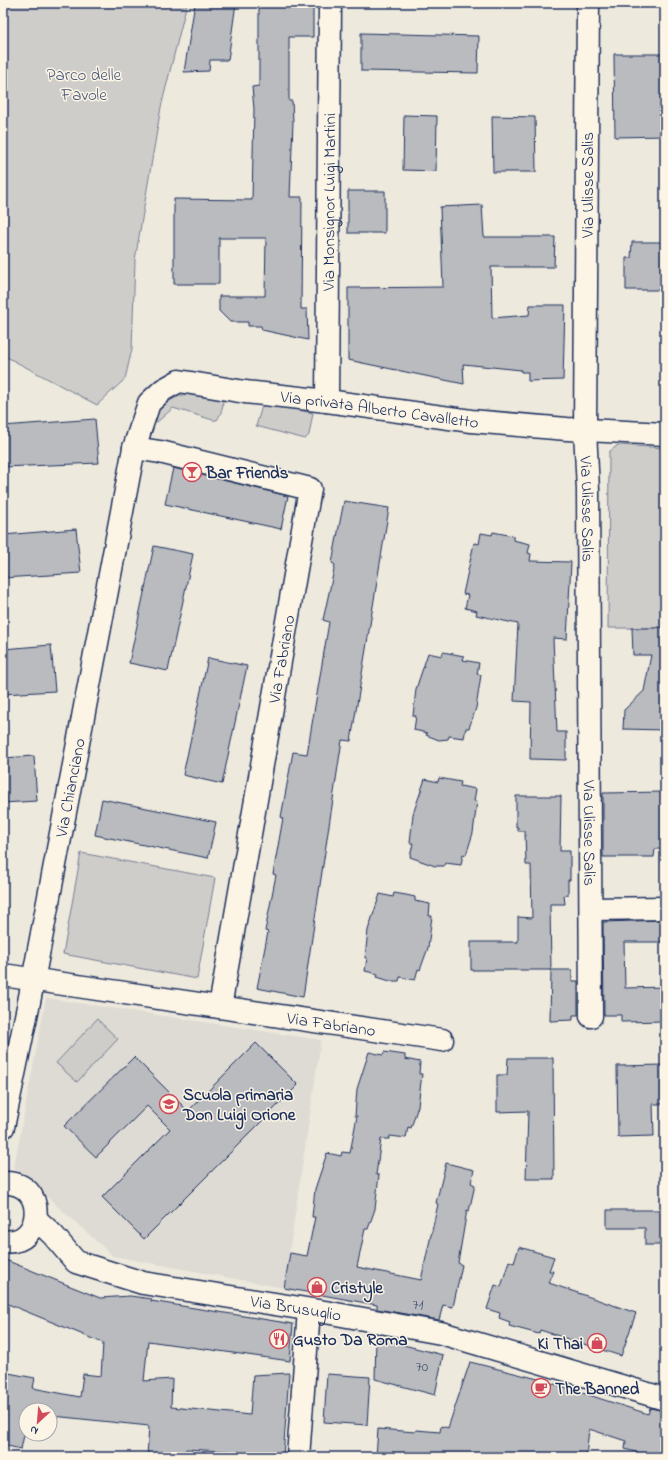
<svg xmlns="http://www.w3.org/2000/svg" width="668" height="1460" viewBox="0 0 668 1460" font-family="'Indie Flower',sans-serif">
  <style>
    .built { fill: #dedbd4 }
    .green { fill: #cfcdca; stroke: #757e94 }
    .building { fill: #babbbe; stroke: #1b2f5e }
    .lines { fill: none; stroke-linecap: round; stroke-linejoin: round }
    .minor-casing { stroke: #1b2f5e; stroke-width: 25 }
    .minor { stroke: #fcf5e5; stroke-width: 22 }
    .labels { text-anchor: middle; stroke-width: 3; stroke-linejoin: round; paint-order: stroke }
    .number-label { font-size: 15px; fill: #435276 }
    .park-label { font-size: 17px; fill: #485679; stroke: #fcf5e5 }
    .street-label { font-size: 17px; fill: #1b2f5e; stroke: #fcf5e5 }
    .poi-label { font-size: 17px; font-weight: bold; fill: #1b2f5e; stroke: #fcf5e5; text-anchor: start }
  </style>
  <rect width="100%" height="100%" fill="#eee9dd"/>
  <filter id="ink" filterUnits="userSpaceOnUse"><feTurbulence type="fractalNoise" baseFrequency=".025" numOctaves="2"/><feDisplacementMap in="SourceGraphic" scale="8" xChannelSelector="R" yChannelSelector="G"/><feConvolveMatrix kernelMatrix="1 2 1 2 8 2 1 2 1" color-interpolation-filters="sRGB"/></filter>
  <g filter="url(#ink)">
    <path class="built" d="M46,998L321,1040L284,1288L113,1256L14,1167Z"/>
    <path class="green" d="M3,3H187L161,107L135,260L132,349L125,379L97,405L3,355Z
      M198,392L222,396C224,404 222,413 217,420H213L173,408L157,422L153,421C154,415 158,411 162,407C173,397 184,394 198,392Z
      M263,403L313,413L309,435L305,439L256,426Z
      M618,445L665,448V628H608L609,452Z
      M81,853L215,878L197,979L63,954Z
      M97,1019L118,1039L77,1082L56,1063Z"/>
    <path class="building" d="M195,3H236L228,60H210L209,71L184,72Z
      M259,3H313V37H289V101H292L293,122L290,197H302L301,309H307L308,340L262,330L261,326H248V322H230L219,311V296H265L266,238H219V284H174V199L252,200L254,109L252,87L259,86Z
      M361,33L479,36L478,73L361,71Z
      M614,54H665V136L615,137Z
      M404,115L437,116L436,171L403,170Z
      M492,116L535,117L536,172H493Z
      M348,191H385V233H348Z
      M482,205L484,237H555L554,267H491L492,318L529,315L530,305H565L563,380L528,381V372H521V370L463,364L464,384L348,360V288L443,287L440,207Z
      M632,242H665V290H626V258H631Z
      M95,419L99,463L3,467V426Z
      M173,468L288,496L281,529L165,504Z
      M344,501L389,508L351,741L342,740L303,997L257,988L268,932L265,931L276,875L273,874L283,818L281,817L293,752L307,754L329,622L323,620L335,565L332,563Z
      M76,529L81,573L3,578V535Z
      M493,532L513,536V540L530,544L528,553L531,554L530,561L571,562L567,639L553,638L557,732H566V760L530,759L531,702L514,701L518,624L476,615L477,611L465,608L468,595L463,594L474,543L479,544L481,533L492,535Z
      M154,546L193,554L168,671L129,663Z
      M657,627L665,628V730L623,729L624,710L644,691L651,655H633L632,628H657Z
      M51,645L55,691L3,694V649Z
      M443,652L464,656L463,660L479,663L477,674L481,675L476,708L469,728H466L464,738L449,736L448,739L439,740L426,735L427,733L414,730L416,716H413L416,689L428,653L442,656Z
      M208,658L247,666L222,784L183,775Z
      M34,756L37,801L3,803V758Z
      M439,778L461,782L460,786L476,789L474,801H477L473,833L466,855L463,854L461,865L445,863L444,866H435L410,857L413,843H410L413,814L425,779L438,782Z
      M665,792V849H655L654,857H603V793Z
      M516,796H561L560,851H570V880H568V895H564L565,904H550L551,970H471V942H518V917L532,918L531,865H526L525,831H518V827H516Z
      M102,799L216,822L208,858L95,835Z
      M394,893L406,895L415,897V901L430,904L429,916H432L428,948L420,970L418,969L415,980L400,977L399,981H390L377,977L378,974L365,971L367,958H365L368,930L380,894L393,897Z
      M665,920V942H624L625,988L665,987V1021L621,1022V1015H604L603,922Z
      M551,970H572V981H578V1015H573V1020L550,1021Z
      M256,1043L298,1085L144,1239L102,1197L170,1129L147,1106L96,1157L64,1126L134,1057L188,1111Z
      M369,1052L383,1055L384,1052L405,1055V1059L420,1062L419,1074H422L418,1106L411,1128L408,1127L406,1138L390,1136L389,1139H381L376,1175H379L375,1209L368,1229H365L357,1267L421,1280L438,1204L436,1203L446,1163L474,1170L471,1183L475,1185L469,1211L467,1210L458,1263L462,1265L453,1307L443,1305L439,1320L377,1309V1305L284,1288L290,1253L307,1256L315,1217H312L315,1189L327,1153L341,1156L342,1152L350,1153L357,1116H355L357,1089Z
      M508,1058H553L554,1179H526L528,1111L497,1112V1075H507Z
      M665,1065V1104H653L654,1136L618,1137L617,1066Z
      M607,1210H665V1245H645V1228H607Z
      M519,1247L554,1257L549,1271H553L549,1283L636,1313L621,1356L540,1330L539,1334L509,1326L510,1322L499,1318L500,1313L487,1309L495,1285L501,1287L509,1261L514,1263Z
      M3,1259L100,1298L130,1296L152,1299L151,1301L293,1324L290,1361L148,1341L144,1381L172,1379L171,1407L250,1415L253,1375L289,1373L283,1457H239V1452L186,1449L185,1457H147L149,1426L53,1416L51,1423H50V1410H26V1426L21,1449L3,1445V1372L35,1378L33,1388L80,1397L83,1374L101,1376L103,1343L3,1302Z
      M376,1338L443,1355L435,1395L375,1379Z
      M470,1362L542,1380L648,1414L650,1408L665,1411V1457H652L625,1449L626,1441L589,1429L586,1457H376L378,1429L415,1432L416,1430L440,1432L441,1426L448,1428Z
      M327,1374L370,1377L367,1425L324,1422Z"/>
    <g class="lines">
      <g class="minor-casing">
        <g id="minor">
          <path id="s1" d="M588,3L585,430L588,490L591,1016"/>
          <path id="s2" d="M327,401L330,3"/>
          <path d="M134,448L160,452L310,489L220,1007"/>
          <path d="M591,909L665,908"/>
          <path id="s3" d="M3,975L442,1040"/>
          <path id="s4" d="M3,1127L29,1002L134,448L149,403L163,390L179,381L245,392L327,401L471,421L567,429L665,434"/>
          <path d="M3,1183C49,1180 44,1248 3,1241"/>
          <path id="s5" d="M36,1219L53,1235L76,1262L143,1283L325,1312L441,1333L665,1399"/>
          <path d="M298,1457L309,1310"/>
        </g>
      </g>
      <use href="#minor" class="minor"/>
    </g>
  </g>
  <defs>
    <g id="bar-ring" transform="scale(1)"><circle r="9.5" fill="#fcf5e5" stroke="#d1495b" stroke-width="1.5"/><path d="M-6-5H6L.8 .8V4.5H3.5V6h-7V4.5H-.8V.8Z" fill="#d1495b"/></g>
    <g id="school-ring" transform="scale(1)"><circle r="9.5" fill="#fcf5e5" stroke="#d1495b" stroke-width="1.5"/><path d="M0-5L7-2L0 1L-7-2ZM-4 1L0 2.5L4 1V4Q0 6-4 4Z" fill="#d1495b"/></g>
    <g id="shop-ring" transform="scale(1)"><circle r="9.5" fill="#fcf5e5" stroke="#d1495b" stroke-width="1.5"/><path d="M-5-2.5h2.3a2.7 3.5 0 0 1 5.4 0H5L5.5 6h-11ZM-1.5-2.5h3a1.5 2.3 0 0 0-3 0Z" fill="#d1495b"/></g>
    <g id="restaurant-ring" transform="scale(1)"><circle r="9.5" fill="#fcf5e5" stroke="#d1495b" stroke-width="1.5"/><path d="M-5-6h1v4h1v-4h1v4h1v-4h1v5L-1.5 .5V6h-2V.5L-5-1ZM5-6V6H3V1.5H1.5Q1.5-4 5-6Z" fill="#d1495b"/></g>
    <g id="cafe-ring" transform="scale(1)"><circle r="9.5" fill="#fcf5e5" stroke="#d1495b" stroke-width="1.5"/><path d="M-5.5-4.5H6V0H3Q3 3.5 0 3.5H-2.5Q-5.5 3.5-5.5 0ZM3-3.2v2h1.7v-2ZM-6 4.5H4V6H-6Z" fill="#d1495b"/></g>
  </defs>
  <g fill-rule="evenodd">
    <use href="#bar-ring" x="192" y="472"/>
    <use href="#school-ring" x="169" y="1104"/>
    <use href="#shop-ring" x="317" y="1287"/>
    <use href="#restaurant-ring" x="279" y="1339"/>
    <use href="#shop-ring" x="597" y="1343"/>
    <use href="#cafe-ring" x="541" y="1388"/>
  </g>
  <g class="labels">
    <g class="number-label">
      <text x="418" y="1309">71</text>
      <text x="422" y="1371">70</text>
    </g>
    <g class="park-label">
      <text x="84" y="80">Parco delle<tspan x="84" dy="20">Favole</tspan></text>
    </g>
    <g class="street-label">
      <text transform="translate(587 185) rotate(-90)" y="6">Via Ulisse Salis</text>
      <text dy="6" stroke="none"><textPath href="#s2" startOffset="199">Via Monsignor Luigi Martini</textPath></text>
      <text dy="6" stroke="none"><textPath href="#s4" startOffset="979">Via privata Alberto Cavalletto</textPath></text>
      <text dy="6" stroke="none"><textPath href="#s1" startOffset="506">Via Ulisse Salis</textPath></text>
      <text transform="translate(281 659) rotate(-80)" y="6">Via Fabriano</text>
      <text dy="6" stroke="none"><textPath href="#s4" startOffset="346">Via Chianciano</textPath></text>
      <text dy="6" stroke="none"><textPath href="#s1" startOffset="830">Via Ulisse Salis</textPath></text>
      <text dy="6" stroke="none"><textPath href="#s3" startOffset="332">Via Fabriano</textPath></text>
      <text dy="6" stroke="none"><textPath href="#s5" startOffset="284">Via Brusuglio</textPath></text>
    </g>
    <g class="poi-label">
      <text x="206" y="478">Bar Friends</text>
      <text x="183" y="1100">Scuola primaria<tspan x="183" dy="20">Don Luigi Orione</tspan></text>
      <text x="331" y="1293">Cristyle</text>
      <text x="293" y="1345">Gusto Da Roma</text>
      <text x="583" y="1349" text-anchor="end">Ki Thai</text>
      <text x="555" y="1394">The Banned</text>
    </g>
  </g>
  <rect width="668" height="1460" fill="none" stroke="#fcf5e5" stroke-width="16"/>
  <rect x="8" y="8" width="652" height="1444" fill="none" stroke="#1b2f5e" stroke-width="1.5" filter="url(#ink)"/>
  <g transform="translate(38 1422) rotate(206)"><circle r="19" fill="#fcf5e5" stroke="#a2a6af"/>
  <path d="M0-3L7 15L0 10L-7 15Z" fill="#d1495b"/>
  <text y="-6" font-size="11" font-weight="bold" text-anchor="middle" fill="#1b2f5e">N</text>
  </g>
</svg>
